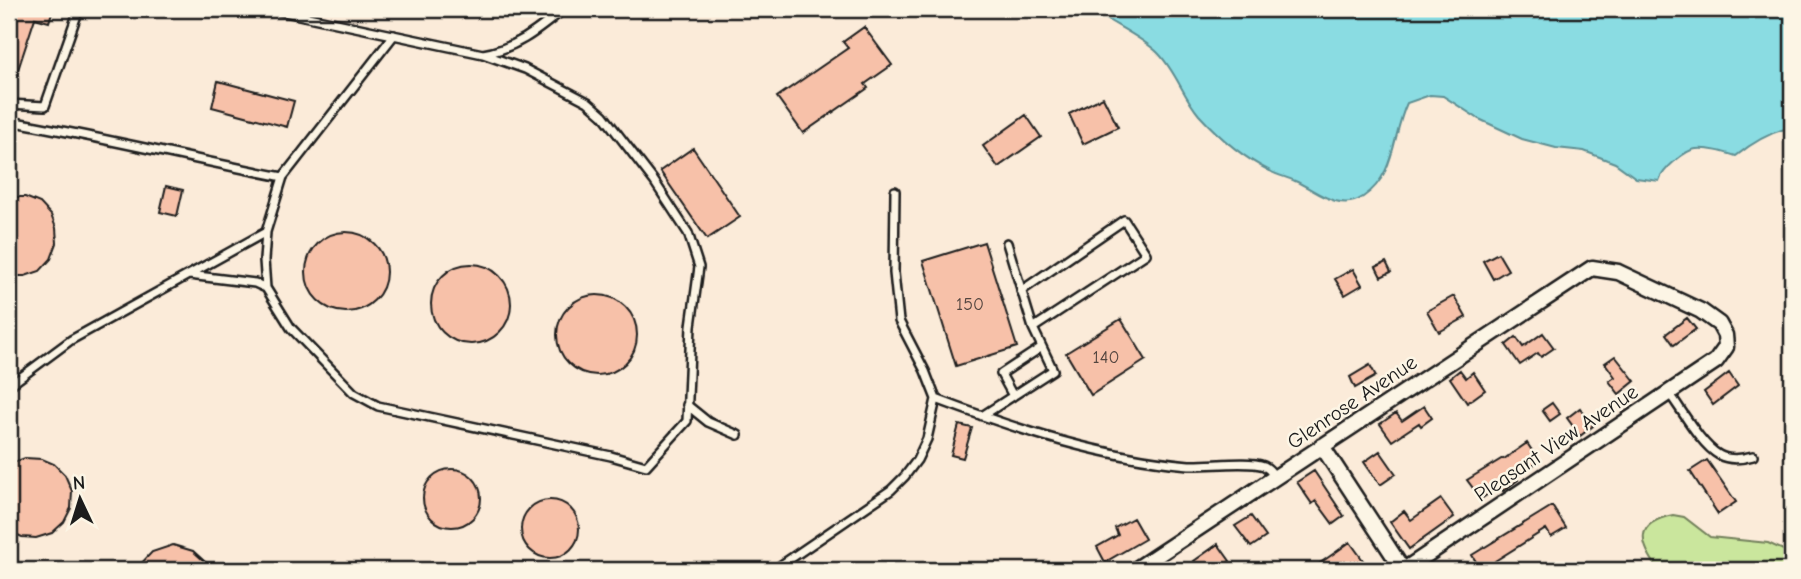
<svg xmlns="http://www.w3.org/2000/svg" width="1801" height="579" viewBox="0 0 1801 579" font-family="'Comic Neue',sans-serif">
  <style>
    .green { fill: #cae69d; stroke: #73815c; stroke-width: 2 }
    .water { fill: #8adce2; stroke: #5e8f93; stroke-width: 2 }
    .building { fill: #f7c1a9; stroke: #1c1c1c; stroke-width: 2 }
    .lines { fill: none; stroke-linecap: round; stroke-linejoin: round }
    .lane-casing { stroke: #1c1c1c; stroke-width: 12 }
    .street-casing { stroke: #1c1c1c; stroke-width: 19 }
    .lane { stroke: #fcf5e5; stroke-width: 7 }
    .street { stroke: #fcf5e5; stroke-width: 14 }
    .labels { text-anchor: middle; stroke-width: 5; stroke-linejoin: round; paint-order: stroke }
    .number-label { font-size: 18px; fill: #53453f }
    .street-label { font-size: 21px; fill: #1c1c1c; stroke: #fcf5e5 }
  </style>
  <rect width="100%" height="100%" fill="#fbebd9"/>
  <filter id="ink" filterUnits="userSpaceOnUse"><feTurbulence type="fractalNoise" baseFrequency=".0143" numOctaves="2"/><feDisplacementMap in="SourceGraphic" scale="14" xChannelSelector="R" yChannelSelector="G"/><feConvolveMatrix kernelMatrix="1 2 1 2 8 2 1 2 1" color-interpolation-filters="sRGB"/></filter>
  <g filter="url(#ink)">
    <path class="green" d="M1673,515L1684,517L1710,537L1768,543L1792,554V570H1659C1639,543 1634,523 1673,515Z"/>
    <path class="water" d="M1091,9H1792V127C1771,132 1753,142 1736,156C1723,152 1710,148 1696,149C1685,150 1662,170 1659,181L1636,178L1615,163L1584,151L1556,148L1522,139L1479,119L1443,96L1430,95L1407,103C1392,135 1396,175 1363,197C1339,213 1316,190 1295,181C1287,177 1278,176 1270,171C1244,158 1219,137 1199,115C1183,96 1175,70 1158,53C1142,37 1110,23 1091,9Z"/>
    <path class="building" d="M9,9H53L49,22L35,18L11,91H9Z
      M864,27L892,65L865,84L868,88L803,133L777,97L848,48L843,42Z
      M218,81L294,101L287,127L212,107Z
      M1103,97L1118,127L1083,144L1069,114Z
      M1026,115L1041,137L998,167L983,146Z
      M693,148L740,217L707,239L660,171Z
      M166,186L183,190L177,216L160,212Z
      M9,197H25L40,203L51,215L56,228L57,243L51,259L40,271L25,276H9Z
      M306 272a40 40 0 1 1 80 0a40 40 0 1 1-80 0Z
      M984,242L1017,347L956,366L923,261Z
      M1498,253L1508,270L1493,279L1483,261Z
      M1386,262L1391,272L1381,277L1376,267Z
      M431 304a40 40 0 1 1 80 0a40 40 0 1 1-80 0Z
      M1353,269L1362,285L1345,295L1335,279Z
      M557 335a40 40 0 1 1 80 0a40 40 0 1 1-80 0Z
      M1454,296L1466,317L1439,332L1427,311Z
      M1687,318L1696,329L1674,345L1666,334Z
      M1121,319L1146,360L1091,395L1066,353Z
      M1543,333L1554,348L1541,357L1538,353L1520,365L1506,345L1516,337L1523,347Z
      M1615,356L1635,381L1619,394L1609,381L1615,377L1605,363Z
      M1370,365L1376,376L1355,388L1350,377Z
      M1460,370L1466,378L1473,372L1485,390L1467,403L1450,378Z
      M1729,373L1738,386L1713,405L1704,392Z
      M1552,403L1560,414L1550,421L1542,410Z
      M1424,406L1432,418L1421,426L1419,423L1392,441L1380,424L1396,413L1402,421Z
      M1580,408L1593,426L1580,436L1567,418Z
      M959,425L972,428L963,458L951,455Z
      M1527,443L1539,461L1516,477L1518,480L1503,491L1500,486L1481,499L1467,480L1503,458L1504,459Z
      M1380,451L1396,474L1380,485L1364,462Z
      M25,458L42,459L54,464L65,475L72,491L71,508L64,522L52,533L36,538L22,537L9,531V464Z
      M1707,460L1736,502L1718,514L1690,471Z
      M423 498a29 29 0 1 1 58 0a29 29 0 1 1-58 0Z
      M1314,471L1344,516L1333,524L1316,501L1312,504L1297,482Z
      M1441,499L1454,517L1409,549L1390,522L1404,511L1411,520Z
      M521 529a29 29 0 1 1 58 0a29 29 0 1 1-58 0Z
      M1552,506L1566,528L1551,537L1546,529L1495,561L1501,570H1481L1472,555Z
      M1251,516L1266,537L1251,547L1235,526Z
      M1133,518L1145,539L1105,562L1097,547L1118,535L1115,528Z
      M1350,542L1370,570H1310L1336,552Z
      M1218,544L1230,561L1217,570H1201L1194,561Z
      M173,545L193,551L214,570H135L152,552Z"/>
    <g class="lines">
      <g class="lane-casing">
        <path id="lane" d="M270,9L483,54C517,48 538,30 564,9
          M9,104L45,106L79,9
          M9,121C101,137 191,159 283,177
          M266,232L264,260L266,288L291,328L354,393L378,406L611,456L646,466L687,421L691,326L699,267L688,233L654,181L603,115L588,102L525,69L483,54
          M1007,243L1033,328
          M189,275L255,283L266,288
          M9,386L71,340L266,232L283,177L394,35
          M1669,393C1682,410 1701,445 1719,455C1730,461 1742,459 1753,456
          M1013,396L1001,374L1042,347
          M936,399C1018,430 1101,457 1189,465C1209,466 1248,460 1264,466C1270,469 1272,473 1275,477
          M687,405L708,422L738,435
          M982,416L1053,370L1033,328L1146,254L1124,220L1021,291
          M774,570L891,490L905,476L917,460L927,439L936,399L925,371L899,321L894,273L895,191"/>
      </g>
      <g class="street-casing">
        <path id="street" d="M1322,446L1403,570
          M1135,570L1592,268L1618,272L1701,311L1719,324L1725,335L1726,347L1716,361L1404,570"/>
      </g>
      <use href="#lane" class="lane"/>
      <use href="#street" class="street"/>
    </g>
  </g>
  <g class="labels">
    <g class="number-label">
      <text x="970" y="310">150</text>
      <text x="1106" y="363">140</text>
    </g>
    <g class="street-label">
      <text transform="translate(1352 402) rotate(-34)" y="7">Glenrose Avenue</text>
      <text transform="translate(1556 443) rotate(-34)" y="7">Pleasant View Avenue</text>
    </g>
  </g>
  <rect width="1801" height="579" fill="none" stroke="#fcf5e5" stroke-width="35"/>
  <rect x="18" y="18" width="1766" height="544" fill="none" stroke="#1c1c1c" stroke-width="2.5" filter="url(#ink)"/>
  <g transform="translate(80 499) rotate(356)" stroke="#fcf5e5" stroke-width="5" paint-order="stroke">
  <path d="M0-5L12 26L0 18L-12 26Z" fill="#1c1c1c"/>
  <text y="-10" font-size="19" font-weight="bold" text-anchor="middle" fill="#1c1c1c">N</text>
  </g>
</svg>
